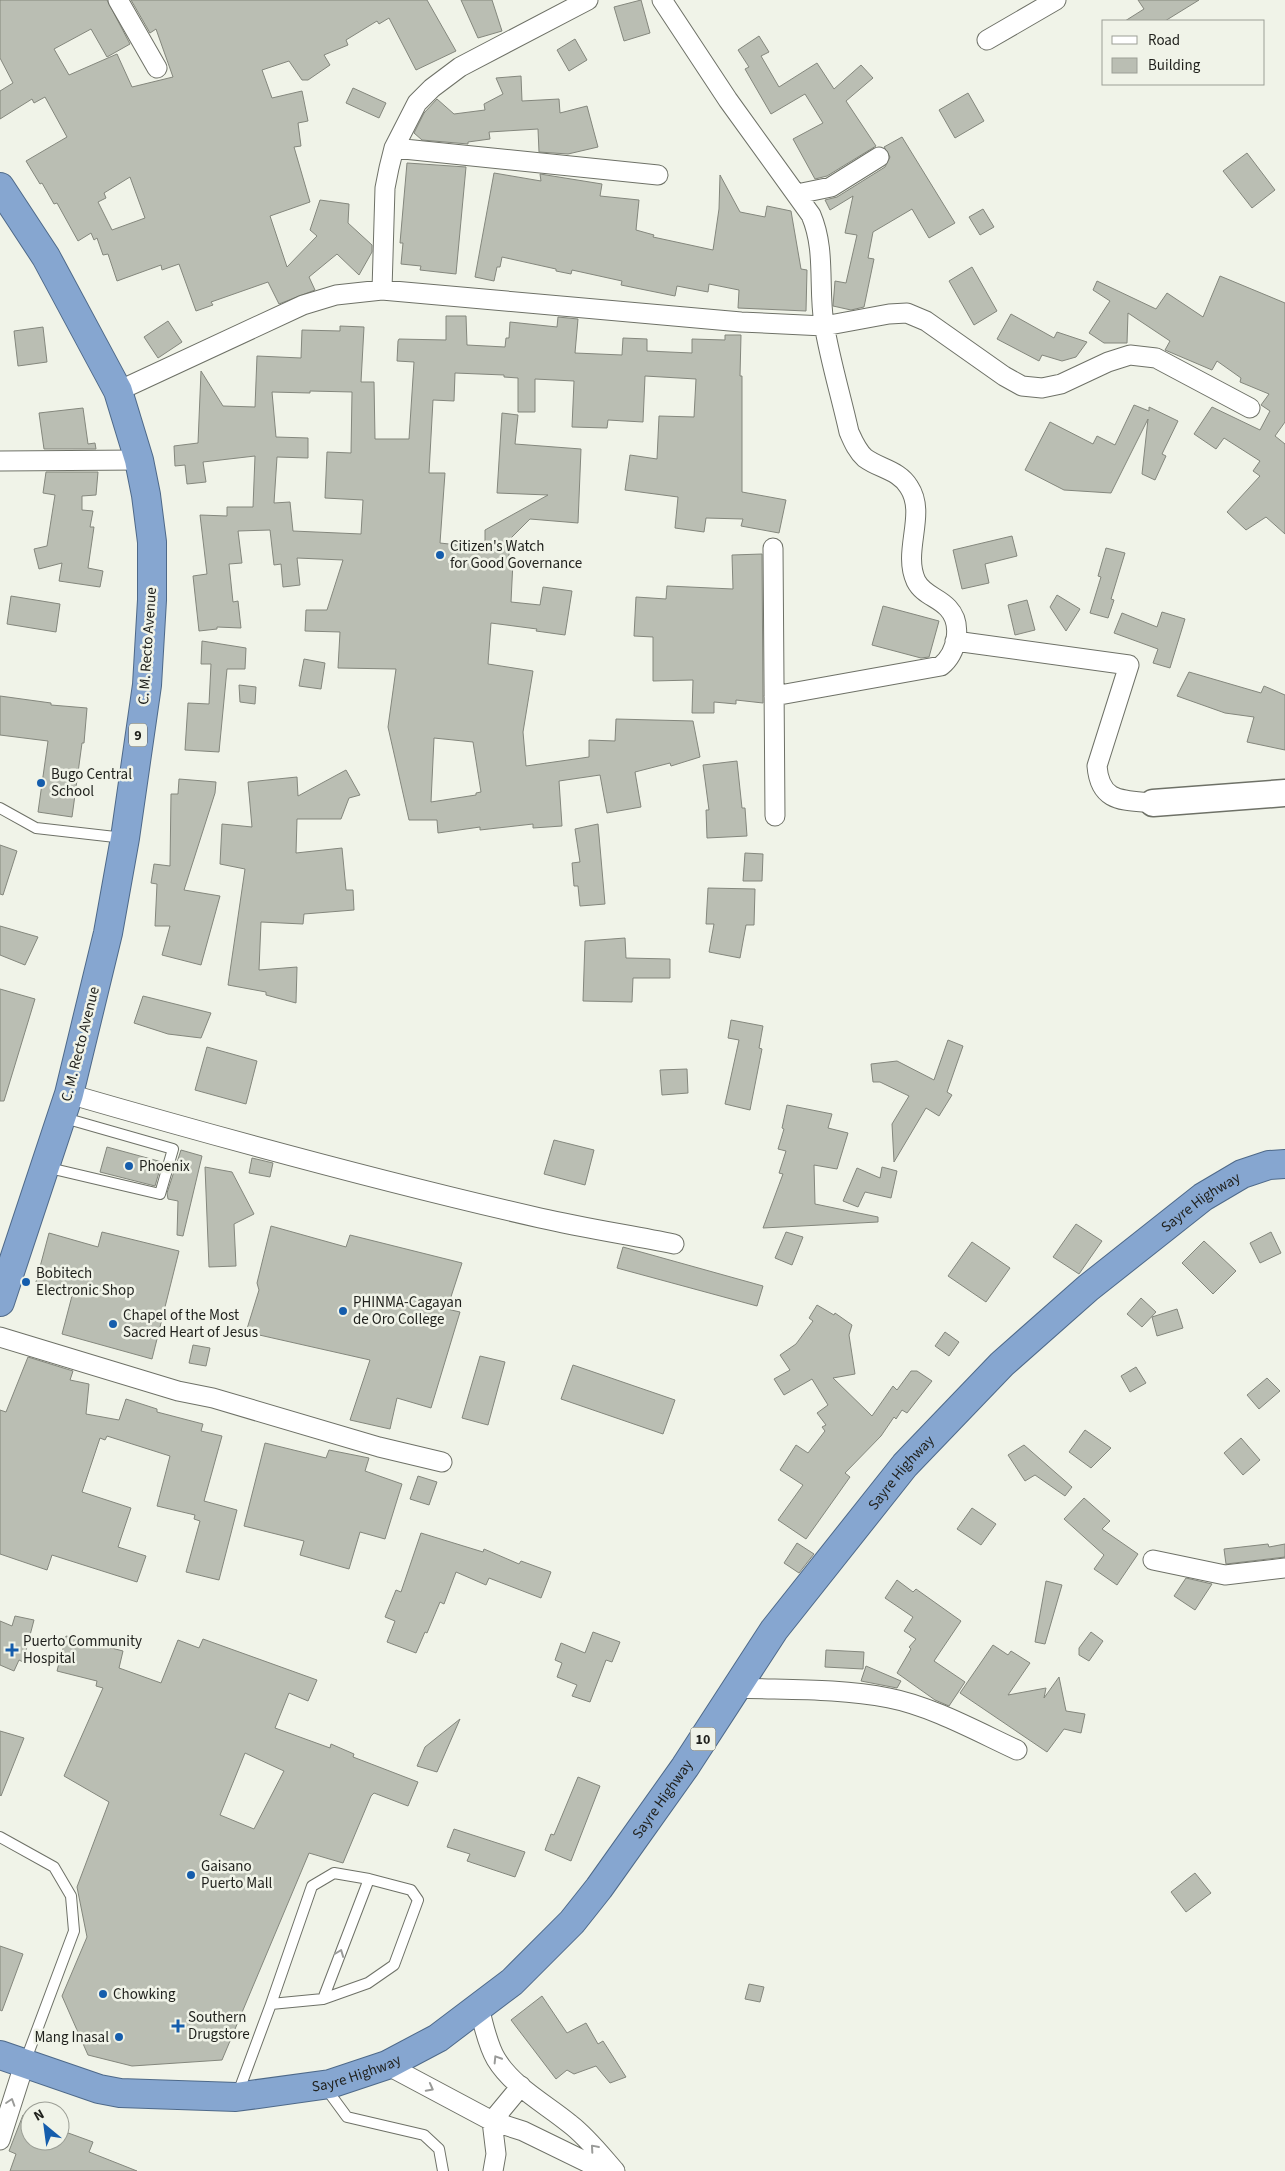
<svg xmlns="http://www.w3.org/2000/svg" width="1285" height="2171" viewBox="0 0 1285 2171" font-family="'Source Sans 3',sans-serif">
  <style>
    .building { fill: #babeb3; stroke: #84877d; fill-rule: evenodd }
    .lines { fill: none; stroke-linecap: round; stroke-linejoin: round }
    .service-casing { stroke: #6e7167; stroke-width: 12 }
    .minor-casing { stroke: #6e7167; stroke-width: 21 }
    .secondary-casing { stroke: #6e7167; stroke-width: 29 }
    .trunk-casing { stroke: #4e6989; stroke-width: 30 }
    .service { stroke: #fff; stroke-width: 10 }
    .minor { stroke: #fff; stroke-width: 19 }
    .secondary { stroke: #fff; stroke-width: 26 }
    .trunk { stroke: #86a6d0; stroke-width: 28 }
    .oneway { stroke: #9a9b99 }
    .poi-dot { fill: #155dac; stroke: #f0f3e8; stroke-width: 2 }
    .labels { text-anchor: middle; stroke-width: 5; stroke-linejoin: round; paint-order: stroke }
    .shield { fill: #f0f3e8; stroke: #5e5f59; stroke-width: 1 }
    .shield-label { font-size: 14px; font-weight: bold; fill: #1f201c }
    .poi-label { font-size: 15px; fill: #1f201c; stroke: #f0f3e8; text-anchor: start }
    .street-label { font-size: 15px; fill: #1f201c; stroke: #f0f3e8 }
  </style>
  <rect width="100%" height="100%" fill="#f0f3e8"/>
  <path class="building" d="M0,0H107L130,44L107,57L91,29L54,49L69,75L117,54L132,87L173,77L156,29L150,33L131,0H427L456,51L416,70L389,18L379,24L377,21L346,40L348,45L324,55L330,65L308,80H302L289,61L262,70L272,98L302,91L308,121L298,123L301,146L294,147L310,202L270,216L287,267L317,236L310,230L320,200L349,204L348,223L372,245V252L359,275L337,254L309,277L315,290L279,304L268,282L211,302L213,305L196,311L179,264L162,270L161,265L117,281L108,254L103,255L97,238L94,240L91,233L78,241L57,203L54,204L42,183L40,184L26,161L67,137L45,97L34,103L32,99L0,119V91L13,83L0,58ZM130,177L145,218L112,230L98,202L106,198L104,193Z
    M461,0H492L502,31L478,38Z
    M641,0L650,33L624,41L614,7Z
    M1138,0H1199L1165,21H1125L1144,9Z
    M759,36L769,52L761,56L779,87L817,63L834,89L861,65L873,78L846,101L876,146L827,176L815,179L793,139L823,123L805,94L771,114L745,69L749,67L738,50Z
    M575,39L587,60L569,71L557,50Z
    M521,76L522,101L559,99L560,113L587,106L598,147L568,154L539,152L538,129L489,132L490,139L468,142V144L422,140L414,133L424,113L437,99L454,114L485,110L484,104L503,94L496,78Z
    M353,88L386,103L379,118L346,103Z
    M968,93L984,121L955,138L939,110Z
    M902,137L955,223L929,238L912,209L873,232L868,258L874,259L864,307L851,310L833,306L835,281L846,283L857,235L845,233L853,196L830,210L825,200L837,197L885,167L890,157L884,147Z
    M1247,153L1275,190L1252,208L1223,171Z
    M407,163L466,167L456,274L420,270L421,266L401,264L403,243H400Z
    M494,173L541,181L540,174L602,184L600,196L639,200L636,230L654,235L653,237L713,250L719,209L720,175L740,212L765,217L767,206L791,211L801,269L807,270L806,311L738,308L739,290L709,284L708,292L677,286L675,296L621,285L622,281L572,270L571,274L556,271V269L502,257L500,267H497L494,281L475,277Z
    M983,209L994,227L980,235L969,217Z
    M972,267L997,311L974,325L949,281Z
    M1220,276L1285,303V422L1275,436L1285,444V534L1266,517L1246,530L1227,512L1260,476L1253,471L1260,461L1224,438L1216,449L1194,434L1212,407L1260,430L1270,411L1261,405L1269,394L1240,382L1241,378L1217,361L1212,370L1165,350L1170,341L1128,313L1127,343H1104L1089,333L1110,301L1093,290L1097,281L1156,309L1167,293L1203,317Z
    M1011,314L1054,338L1057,332L1087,342L1076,357L1062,361L1042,355L1039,361L997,339Z
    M446,316H466L467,345L505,347L506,338H509L510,322L557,327L558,317L578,319L575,353L622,355L623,338L647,339V351L692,353V339L725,340V335H741L740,376H742V492L786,500L779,533L741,526L743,519L706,518L704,532L675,528L678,497L625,490L630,455L657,459L659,416L694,417L696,379L645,376L643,422L608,420L607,428L572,427L574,381L535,379V412H518V378L504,377V375L455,373L454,401L433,400L429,473H445L440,543L485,548V530L548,495L497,493L502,413L518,415L515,444L581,449L578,523L530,519L509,540V561H513L511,602L540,605L543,587L572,591L565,635L536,631L537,629L491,623L488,664L533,671L523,732L526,766L589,757V740L615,741L616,719L693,721L700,757L671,766L670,763L635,772L641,807L607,813L600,775L559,781L562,826L533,828V824L480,830V827L438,833L437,820H409L388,727L396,669L338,668L340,632L305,631L306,610H327L343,560L297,558L300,585L283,587L281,564L274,565L270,530L238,531L242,563L229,564L233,602L238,601L241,628L217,627V629L199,631L193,576L207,574L200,515L227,516V507H253L255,456L203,462L206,482L187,484L185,465L175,466L174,446L198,443L201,371L223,406L255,407L257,356L301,358L302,330L340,331V326L364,327L361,382H374L375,439H409L414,362L397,361L398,341L399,339L446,340ZM310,391L352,392L351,453L327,452L325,498L363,500L361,534L293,531L290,502L274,503L277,457L308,458V438L276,437L272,392L310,393ZM434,738L473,742L481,792L476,793V795L431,802Z
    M168,321L182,342L158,358L144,337Z
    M43,327L47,362L18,366L14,331Z
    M1134,405L1149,411V407L1178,421L1162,454L1166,456L1155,480L1142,474L1148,419L1111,493L1064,490L1025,470L1050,422L1093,444L1097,436L1115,445Z
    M83,408L88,444L95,443L96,449H44L39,413Z
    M46,472H98L96,495L82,496V510L93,511L90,527H94L88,568L103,571L100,587L59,581L62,563L39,569L34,549L47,546L55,495L43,493Z
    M1012,536L1017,556L985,564L989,583L962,589L953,550Z
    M1106,548L1125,553L1111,599L1114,600L1108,618L1090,613L1101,577L1098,576Z
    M762,554L763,703L736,700V704L714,702V713H692L693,680L653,681V637L634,636L636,597L666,599L667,586L733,589L732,555Z
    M1057,595L1080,609L1066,631L1050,607Z
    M11,596L60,604L56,632L7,624Z
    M1027,600L1035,630L1015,635L1008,605Z
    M883,606L939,621L929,657L921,658L872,645Z
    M1162,612L1185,619L1170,668L1153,663L1158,649L1114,633L1122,613L1157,627Z
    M202,641L246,648L245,669H227L219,752L185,750L188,703L209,704L211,664H201Z
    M304,659L325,663L321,689L299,686Z
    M1189,672L1261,693L1264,686L1285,695V750L1247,742L1254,717L1225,713L1177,696Z
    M239,685L256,687L255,704L240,702Z
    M0,696L51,703V705L87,708L84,743H82L72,817L38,812L48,741L0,735Z
    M737,761L742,808H745L747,836L707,838L706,810H709L703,765Z
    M346,770L360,795L349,798L341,819H297L296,853L342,848L346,890H353L354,910L304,914L303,924L261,922L259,970L297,967L296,1003L266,995V992L228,985L245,869L220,864L222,824L252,827L248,782L297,777L298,796Z
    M179,779L216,782L215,793L184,890L220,896L201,965L162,955L170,926H155L157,884L151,883L154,864L170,866L171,794H178Z
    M598,824L605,904L580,906L578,886H574L572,863L580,862L575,829Z
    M0,845L17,851L3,895L0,894Z
    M745,853L763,854L762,881H743Z
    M708,888L755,889L754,925H746L740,958L709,952L714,924H706Z
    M0,926L38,937L25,965L0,955Z
    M625,938L626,958L670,959V978H633L632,1002L583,1001L585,941Z
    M0,989L35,999L4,1101H0Z
    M143,996L211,1013L201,1038L168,1034L134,1023Z
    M731,1020L763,1026L759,1048L762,1049L750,1110L725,1104L739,1040L728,1038Z
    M948,1040L963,1046L947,1092L952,1095L939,1116L926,1108L894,1162L892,1124L909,1096L880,1082H873L871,1064L897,1061L934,1080Z
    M207,1047L257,1061L246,1104L195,1090Z
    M687,1069L688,1093L662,1095L660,1070Z
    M787,1105L832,1114L828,1128L848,1133L837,1169L814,1165L815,1204L878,1217V1222L763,1228L783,1174L779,1173L786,1151L778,1149L784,1129L782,1128Z
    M554,1140L594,1150L585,1185L544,1174Z
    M107,1147L162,1162L155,1186L100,1172Z
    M181,1150L202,1156L183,1236L177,1235L178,1201L168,1199L167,1193Z
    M252,1158L273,1163L270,1177L249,1173Z
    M205,1167L232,1172L254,1214L234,1224L236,1266L209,1267Z
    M882,1167L897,1171L891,1198L865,1192L858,1207L843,1201L857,1168L880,1178Z
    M1076,1224L1102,1241L1079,1274L1053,1257Z
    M271,1226L346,1247L350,1235L462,1263L447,1309L460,1312L431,1408L397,1398L390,1429L350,1420L370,1360L246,1332L259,1290L257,1283Z
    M102,1232L179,1251L152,1359L62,1334L73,1292L36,1282L49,1233L98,1247Z
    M786,1232L803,1237L792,1265L775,1258Z
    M1271,1232L1281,1253L1260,1263L1250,1243Z
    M1204,1241L1236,1271L1213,1294L1182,1263Z
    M972,1242L1010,1268L986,1302L948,1276Z
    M623,1247L763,1286L757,1306L617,1268Z
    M1141,1298L1156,1312L1142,1327L1127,1314Z
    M817,1305L834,1315L835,1313L852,1325L849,1335L855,1374L833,1378L872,1416L893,1386L897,1390L911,1371H917L932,1381L907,1413L902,1410L896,1419L894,1417L881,1436L845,1473L850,1477L806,1539L778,1520L803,1485L780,1470L796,1445L808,1453L825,1431L822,1427L826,1425L817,1413L828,1405L812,1379L784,1395L774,1379L790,1370L780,1355L796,1344L813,1321L809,1318Z
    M1177,1309L1183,1328L1157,1336L1152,1317Z
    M945,1332L959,1342L949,1356L935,1346Z
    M193,1345L210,1348L206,1366L189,1363Z
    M480,1356L505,1362L488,1425L462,1418Z
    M28,1357L73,1371L70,1380L89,1384L86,1414L119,1420L126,1399L157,1409V1412L203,1424L201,1431L222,1436L204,1501L237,1510L219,1580L186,1572L200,1521L194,1519L195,1515L157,1506L170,1456L107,1436L105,1440L100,1438L82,1492L131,1508L118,1547L146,1556L137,1582L52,1555L47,1570L0,1554V1410L6,1412Z
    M573,1365L675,1400L663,1434L561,1399Z
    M1136,1367L1146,1383L1130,1392L1121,1376Z
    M1267,1378L1280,1391L1259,1409L1247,1395Z
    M1085,1430L1111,1448L1091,1468L1069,1452Z
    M1241,1438L1260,1460L1243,1475L1224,1453Z
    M265,1443L326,1458L329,1450L369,1458L365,1471L402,1484L385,1539L360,1532L349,1569L300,1555L304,1541L244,1526Z
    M1024,1445L1072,1487L1065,1496L1035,1475L1025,1481L1008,1455Z
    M418,1476L437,1482L429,1505L410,1499Z
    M1084,1498L1110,1521L1102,1529L1138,1554L1117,1585L1094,1569L1104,1555L1064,1519Z
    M972,1508L996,1524L981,1545L957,1529Z
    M421,1533L483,1552L484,1549L519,1564L521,1561L551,1572L541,1598L489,1578L486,1585L456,1572L444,1604L440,1602L427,1633L425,1632L416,1653L387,1642L395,1621L385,1617L396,1590L401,1592Z
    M797,1543L814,1554L799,1573L784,1563Z
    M1268,1544L1269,1547L1285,1544V1557L1226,1564L1224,1549Z
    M1186,1578L1212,1584L1195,1610L1174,1596Z
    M897,1580L913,1592L916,1589L961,1621L934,1661L965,1682L949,1706L935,1700L897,1673L911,1649L909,1647L916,1639L904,1631L913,1617L885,1598Z
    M1046,1581L1062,1585L1045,1644L1035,1642Z
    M15,1616L34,1620L23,1662L19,1660L14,1671L0,1665V1621L12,1626Z
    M593,1632L620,1642L612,1662L606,1660L590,1702L572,1696L577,1685L557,1677L562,1663L555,1660L561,1643L585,1653Z
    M1091,1632L1103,1641L1089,1661L1079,1655V1648Z
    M66,1636L123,1651L119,1668L161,1683L178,1640L199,1648L203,1639L317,1680L308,1701L289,1693L275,1728L330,1748L331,1744L354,1754L353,1757L418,1782L408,1806L374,1793L371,1796L343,1863L309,1853L222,2060L132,2066L88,2055L62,1996L87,1937L77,1887L109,1802L64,1776L103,1688L96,1686L97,1681L57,1671ZM245,1753L284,1771L254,1829L220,1815Z
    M993,1645L1008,1655L1011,1651L1030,1663L1008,1695L1046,1688L1044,1698L1059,1677L1066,1711L1085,1714L1081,1733L1064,1729L1047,1752L960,1693Z
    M826,1650L864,1652L863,1669L825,1667Z
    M866,1666L901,1681L897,1688L861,1681Z
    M460,1719L437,1772L417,1766L425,1747Z
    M0,1731L24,1738L1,1796L0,1795Z
    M578,1777L600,1786L571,1861L545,1850L551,1834L554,1835Z
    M454,1829L525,1852L515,1877L467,1861L470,1854L447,1847Z
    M1195,1873L1211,1893L1186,1912L1171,1892Z
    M0,1946L23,1954L2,2011L0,2010Z
    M749,1984L764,1987L760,2002L745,1999Z
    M542,1996L567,2033L586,2023L598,2044L603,2041L626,2077L610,2083L596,2066L574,2074L567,2070L556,2079L511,2020Z
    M23,2115L30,2118V2141H60V2130L93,2142L89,2152L137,2171H10L16,2154L9,2151Z"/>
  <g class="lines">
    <g class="service-casing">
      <path id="service" d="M0,808L36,828L124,838
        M45,1167L160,1194L173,1149L61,1117
        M0,1837L54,1867L71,1896L74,1931L25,2062
        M334,1873L369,1879L411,1890L418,1900L394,1965L368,1983L323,1999L271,2004L312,1886Z
        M323,1999L369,1879
        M325,2087L347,2117L424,2135L439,2149L443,2171
        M238,2093L271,2004"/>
    </g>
    <g class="minor-casing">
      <path id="minor" d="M118,0L157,68
        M662,0L728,100L811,215C826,250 818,287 824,324C830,360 841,396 849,432C853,441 857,451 865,458C880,469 899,470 909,487C927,514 902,551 916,581C923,595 938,597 948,608C963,624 957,653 941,666L774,696
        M987,40L1056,0
        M394,148L658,175
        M797,194L831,187L879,157
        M382,290L385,188L389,168L394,148L417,103L432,88L460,67L588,0
        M118,391L303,305L336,295L382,290L741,322L824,326L889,314L907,313L926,321L1004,376L1022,386L1042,388L1061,384L1108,362L1130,355L1156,358L1250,408
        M0,461L139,460
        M773,548L775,816
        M955,641L1129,665L1097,766C1100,803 1123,800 1153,803
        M69,1094C225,1139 382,1182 540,1218C584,1228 629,1235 674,1244
        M0,1337L178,1391L213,1398L379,1447L442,1462
        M1153,1560L1225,1575L1285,1568
        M736,1688C787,1690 839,1688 889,1698C931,1706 978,1732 1017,1750
        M479,2008C484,2025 487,2044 496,2059C513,2087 546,2104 570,2124C587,2137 601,2155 615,2171
        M387,2065L492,2121L523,2131L605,2171
        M0,2140L24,2065
        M493,2171L496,2154L492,2121L521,2086"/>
    </g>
    <g class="secondary-casing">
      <path id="secondary" d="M1153,803L1285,793"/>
    </g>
    <g class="trunk-casing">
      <g id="trunk">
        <path d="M0,187L46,257L118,391L139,460L146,495L152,542V600L147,685L125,838L108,933L69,1094L0,1302"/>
        <path id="s1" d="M0,2055L99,2089L120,2093L236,2097L330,2084L387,2065L438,2038L512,1982L572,1922L599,1888L685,1767L774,1630L905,1465L1002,1364L1088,1288L1203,1197L1242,1174L1269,1165L1285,1164"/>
      </g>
    </g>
    <use href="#service" class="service"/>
    <use href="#minor" class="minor"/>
    <use href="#secondary" class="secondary"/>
    <use href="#trunk" class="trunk"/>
  </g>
  <defs><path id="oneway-chevron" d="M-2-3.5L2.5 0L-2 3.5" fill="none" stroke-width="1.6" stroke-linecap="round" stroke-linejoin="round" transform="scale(1.25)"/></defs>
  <g class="oneway">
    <use href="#oneway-chevron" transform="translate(340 1953) rotate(-69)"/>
    <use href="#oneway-chevron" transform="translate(497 2059) rotate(-122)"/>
    <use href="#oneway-chevron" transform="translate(430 2088) rotate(28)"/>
    <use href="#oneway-chevron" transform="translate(11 2102) rotate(-72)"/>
    <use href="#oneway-chevron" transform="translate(594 2148) rotate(-131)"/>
  </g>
  <g class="poi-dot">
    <circle cx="440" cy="555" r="5"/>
    <circle cx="41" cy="783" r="5"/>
    <circle cx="129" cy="1166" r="5"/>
    <circle cx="26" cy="1282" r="5"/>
    <circle cx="343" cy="1311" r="5"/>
    <circle cx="113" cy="1324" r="5"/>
    <path d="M9.5 1642.5h5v5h5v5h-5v5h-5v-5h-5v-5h5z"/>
    <circle cx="191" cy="1875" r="5"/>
    <circle cx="103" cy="1994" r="5"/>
    <path d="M175.5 2018.5h5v5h5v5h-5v5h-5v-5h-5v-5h5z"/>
    <circle cx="119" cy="2037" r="5"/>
  </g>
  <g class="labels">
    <g class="shield">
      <rect x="129" y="723.5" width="18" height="23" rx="4"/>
      <rect x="690.5" y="1727.5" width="25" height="23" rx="4"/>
    </g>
    <g class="shield-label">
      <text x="138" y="740">9</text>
      <text x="703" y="1744">10</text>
    </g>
    <g class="poi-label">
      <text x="450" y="551">Citizen's Watch<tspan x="450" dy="17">for Good Governance</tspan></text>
      <text x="51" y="779">Bugo Central<tspan x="51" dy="17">School</tspan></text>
      <text x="139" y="1171">Phoenix</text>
      <text x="36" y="1278">Bobitech<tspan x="36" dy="17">Electronic Shop</tspan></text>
      <text x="353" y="1307">PHINMA-Cagayan<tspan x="353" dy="17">de Oro College</tspan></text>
      <text x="123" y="1320">Chapel of the Most<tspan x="123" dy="17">Sacred Heart of Jesus</tspan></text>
      <text x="23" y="1646">Puerto Community<tspan x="23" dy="17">Hospital</tspan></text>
      <text x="201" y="1871">Gaisano<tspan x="201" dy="17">Puerto Mall</tspan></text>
      <text x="113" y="1999">Chowking</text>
      <text x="188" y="2022">Southern<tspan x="188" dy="17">Drugstore</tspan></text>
      <text x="109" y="2042" text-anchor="end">Mang Inasal</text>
    </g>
    <g class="street-label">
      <text transform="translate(147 646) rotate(-86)" y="5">C. M. Recto Avenue</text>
      <text transform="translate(80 1044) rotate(-76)" y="5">C. M. Recto Avenue</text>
      <text dy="5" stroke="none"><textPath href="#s1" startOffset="1595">Sayre Highway</textPath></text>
      <text dy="5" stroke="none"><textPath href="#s1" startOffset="1190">Sayre Highway</textPath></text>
      <text dy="5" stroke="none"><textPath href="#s1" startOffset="785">Sayre Highway</textPath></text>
      <text dy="5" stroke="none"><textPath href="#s1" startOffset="365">Sayre Highway</textPath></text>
    </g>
  </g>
  <rect x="1102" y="20" width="162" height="65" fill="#f0f3e8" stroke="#9c9f96"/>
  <rect x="1112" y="36" width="25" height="8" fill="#ffffff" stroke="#9c9f96"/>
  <text x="1148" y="45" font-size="15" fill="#1f201c">Road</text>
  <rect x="1112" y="58" width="25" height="15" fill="#babeb3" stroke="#9c9f96"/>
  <text x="1148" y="70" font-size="15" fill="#1f201c">Building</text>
  <g transform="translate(45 2126) rotate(331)"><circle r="24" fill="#f0f3e8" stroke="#9c9f96"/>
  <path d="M0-4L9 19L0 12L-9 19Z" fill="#155dac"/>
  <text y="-8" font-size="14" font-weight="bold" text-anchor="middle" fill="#1f201c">N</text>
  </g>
</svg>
